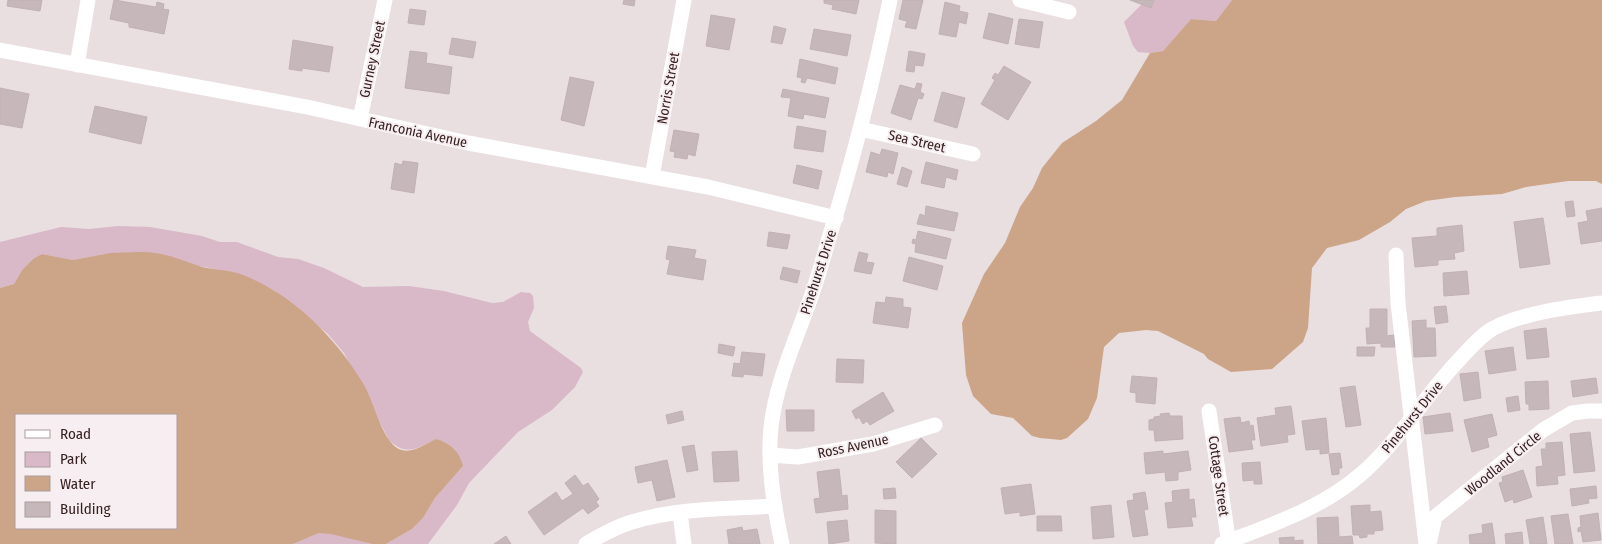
<svg xmlns="http://www.w3.org/2000/svg" width="1602" height="544" viewBox="0 0 1602 544" font-family="'Fira Sans Condensed',sans-serif">
  <style>
    .green { fill: #d9b8c8 }
    .water { fill: #cca488; fill-rule: evenodd }
    .building { fill: #c6b7ba; stroke: #c2b1b4 }
    .lines { fill: none; stroke-linecap: round; stroke-linejoin: round }
    .street { stroke: #fff; stroke-width: 15 }
    .labels { text-anchor: middle; stroke-width: 4; stroke-linejoin: round; paint-order: stroke }
    .street-label { font-size: 14px; fill: #372121; stroke: #f6eef0 }
  </style>
  <rect width="100%" height="100%" fill="#e9dee0"/>
  <path class="green" d="M1146,0H1232L1216,21L1191,19L1163,51L1150,53L1138,52L1133,46L1124,22Z
    M118,226L150,227L202,236L220,242H237L278,257L298,259L324,268L363,287L409,286L444,291L492,303L503,302L521,292L530,293L533,296L534,308L528,322L530,331L581,368L583,372L575,387L552,410L518,432L469,483L457,505L428,544H293L319,533H331L372,544H386L412,529L423,518L435,498L463,466L436,439C417,448 407,457 389,440L344,353L328,334L275,291L242,275L205,267L110,253L73,260L42,254L34,258L22,270L14,284L0,288V242L61,227L89,229Z"/>
  <path class="water" d="M1232,0H1602V184L1596,181H1568L1526,187L1502,194L1455,197L1426,201L1406,209L1390,222L1359,240L1327,248L1312,268L1308,328L1303,342L1272,369L1231,372L1208,359L1204,354L1158,331L1146,330L1119,333L1104,347L1097,398L1088,419L1067,438L1061,440L1040,438L1032,436L1013,418L991,414L973,396L966,375L962,323L984,274L1005,243L1020,207L1033,188L1042,168L1062,143L1096,121L1122,100L1150,53L1163,51L1191,19L1216,21Z
    M110,253C124,253 141,251 155,253C171,255 187,262 202,267C215,270 230,270 243,275C294,295 337,339 364,385C374,402 381,437 397,448C410,456 425,444 436,439C450,443 460,452 463,466L435,498L423,518L412,529L386,544H372L331,534L319,533L293,544H0V288L14,284L22,270L34,258L42,254L73,260ZM176,415V528H16V415Z"/>
  <path class="building" d="M8,0H42L40,11L7,6Z
    M114,0L156,7L157,2L164,4L163,9L169,10L164,34L129,27V23L110,19Z
    M624,0H635L634,6L623,4Z
    M824,0H859L856,14L832,9L833,5L824,3Z
    M903,0H923L916,29L905,27L907,21L899,19Z
    M1130,0H1154L1151,8Z
    M945,2L960,6L959,11L968,13L966,24L959,22L956,37L939,34Z
    M410,9L426,11L424,25L408,23Z
    M989,13L1013,19L1008,44L983,38Z
    M711,15L735,19L729,50L706,46Z
    M1019,19L1043,22L1039,48L1015,44Z
    M774,26L786,29L782,44L771,42Z
    M814,29L851,35L847,56L810,49Z
    M452,38L476,42L473,58L449,54Z
    M293,40L333,47L329,72L302,68V71L289,69Z
    M410,51L427,53L426,63L452,67L449,94L405,88Z
    M909,51L925,54L923,66L915,65L914,72L906,71Z
    M800,59L838,68L835,84L807,78L805,83L801,82L802,78L797,77Z
    M1004,66L1031,82L1008,120L981,104L995,80L992,78L995,73L998,75Z
    M570,77L594,82L584,126L561,120Z
    M917,83L922,84L920,92L924,94L922,99L918,98L911,120L891,113L900,85L915,89Z
    M0,88L29,94L22,128L0,124Z
    M783,89L829,98L825,118L804,114L803,119L788,116L791,98L781,97Z
    M942,92L965,98L957,128L934,121Z
    M95,106L147,117L141,144L89,132Z
    M797,126L826,131L823,152L794,148Z
    M674,130L699,134L695,156L688,154L687,159L674,157L675,152L670,151Z
    M882,149L898,153L893,174L888,172L887,177L866,172L871,152L880,155Z
    M403,161L418,163L414,193L391,189L395,163L402,165Z
    M926,162L958,170L956,180L946,177L944,188L921,183Z
    M797,165L822,171L818,189L793,183Z
    M902,167L912,171L907,187L897,184Z
    M1573,201L1575,216L1567,217L1565,202Z
    M926,206L958,213L954,231L917,224L920,214L925,216Z
    M1602,208V241L1581,244L1578,223L1588,221L1586,211Z
    M1543,218L1550,264L1520,268L1514,222Z
    M1462,225L1464,251L1454,253L1455,259L1438,260V265L1415,267L1412,238L1437,236V228Z
    M918,231L951,239L946,259L915,252L916,244L912,243L913,239L916,240Z
    M769,232L790,235L787,249L767,246Z
    M668,246L696,250L694,258L706,260L703,280L667,274L670,260L666,259Z
    M859,252L868,254L866,262L874,263L871,274L854,271Z
    M909,257L943,266L937,290L903,281Z
    M783,267L800,271L797,283L780,279Z
    M1467,271L1469,294L1444,296L1443,273Z
    M886,297L903,299V307L911,308L908,328L873,323L876,302L885,303Z
    M1446,306L1448,322L1436,324L1434,307Z
    M1370,309H1387V336L1394,335L1395,347H1381V343L1367,344L1366,328H1370Z
    M1426,320V328H1435L1436,356L1414,357L1412,321Z
    M1546,328L1549,357L1527,359L1524,331Z
    M719,344L735,347L733,356L718,353Z
    M1357,347H1375L1374,356H1357Z
    M1513,347L1516,370L1489,374L1485,351Z
    M742,352L765,354L762,376L744,374L743,377L732,376L734,363L740,364Z
    M837,359L864,360L863,383L836,382Z
    M1478,372L1481,398L1464,401L1460,374Z
    M1132,376L1157,378L1155,404L1136,402V393L1130,392Z
    M1596,378L1598,393L1573,397L1571,381Z
    M1548,381L1549,409L1529,410V404H1526L1525,382Z
    M1355,386L1361,425L1346,427L1340,388Z
    M883,392L894,411L870,425L867,421L863,424L859,417L856,419L852,411Z
    M1518,396L1520,410L1508,412L1506,398Z
    M1291,406L1295,434L1287,435L1288,442L1261,446L1257,418L1276,415L1275,408Z
    M786,410H814V431H787Z
    M682,411L684,420L668,424L666,415Z
    M1169,413L1170,416H1182L1183,439L1155,441L1154,430H1149V420L1154,419V417L1161,416L1160,414Z
    M1450,413L1453,431L1425,434L1423,417Z
    M1492,414L1497,435L1487,438L1489,447L1472,452L1464,420Z
    M1240,417L1241,423L1249,421L1250,426L1253,425L1255,440H1251L1253,449L1229,452L1224,419Z
    M1326,418L1329,453L1320,454V449L1306,450L1302,421Z
    M1590,432L1595,471L1574,473L1570,434Z
    M921,438L937,454L912,478L896,462Z
    M1562,442L1565,475L1557,476L1558,484L1537,486L1536,467L1543,466L1541,449H1546V443Z
    M694,445L698,470L687,472L682,447Z
    M737,451L739,481L714,482L712,452Z
    M1163,451V454L1188,451L1191,470L1178,472V480L1166,481L1165,472L1146,474L1144,453Z
    M1340,453L1342,468H1339V474L1332,475L1329,454Z
    M667,460L675,497L657,501L652,480L638,483L635,467Z
    M1260,462L1262,484H1254V480L1243,481L1242,463Z
    M839,469L842,496L847,495L848,509L816,513L814,499L820,498L817,472Z
    M1523,470L1532,497L1514,503L1513,499L1505,502L1499,483L1503,482L1502,477Z
    M575,475L583,486L588,483L599,499L596,502L599,506L588,514L583,508L544,535L528,512L556,492L562,501L573,494L565,483Z
    M1031,484L1035,514L1020,516V512L1005,514L1001,488Z
    M1596,486L1597,498L1588,499L1589,503L1572,506L1570,489Z
    M895,488L896,498L884,499L883,489Z
    M1189,489V500L1194,499L1196,517H1191L1193,526L1168,528L1165,503L1173,502L1172,491Z
    M1145,492L1148,509L1144,510L1148,535L1133,537L1127,501L1134,500L1133,494Z
    M1111,505L1114,537L1093,539L1091,507Z
    M1370,505V512L1381,511L1383,530L1374,531V534H1367V537L1360,538L1359,535H1353L1351,506Z
    M875,510L896,511V544L875,543Z
    M1598,513L1601,540L1583,542L1581,531L1578,532V528L1581,527L1580,516Z
    M1568,514L1573,544H1555L1551,516Z
    M1037,516H1061L1062,531H1037Z
    M1338,517L1339,537L1352,536L1353,544H1318L1317,518Z
    M1543,517L1547,544H1530L1526,520Z
    M847,520L849,541L829,544L827,522Z
    M1492,523L1495,544H1470L1469,535L1483,533L1482,525Z
    M742,527L743,531L757,529L760,544H729L727,530Z
    M1522,532L1523,544H1506L1505,534Z
    M506,536L511,544H494Z
    M1294,537V541L1303,540V544H1280L1279,538Z"/>
  <g class="lines">
    <path class="street" d="M1020,0L1069,12
      M0,50L307,107L468,143L708,187L836,218
      M77,65L88,0
      M360,119L385,0
      M860,129L973,154
      M652,177L684,0
      M1396,255L1398,303L1426,544
      M1209,411L1229,544
      M770,455L798,457L873,444L935,425
      M680,513L684,544
      M1430,540L1435,517L1543,430L1572,413L1588,411H1602
      M586,544C601,535 615,527 632,522C677,508 728,509 775,506
      M782,544C774,506 767,466 771,427C776,382 796,340 811,297C819,275 825,251 832,228C855,153 874,77 890,0
      M1222,544C1270,525 1321,509 1360,475C1399,442 1424,396 1459,360C1469,349 1479,337 1492,329C1521,313 1569,307 1602,303"/>
  </g>
  <g class="labels">
    <g class="street-label">
      <text transform="translate(372 59) rotate(-78)" y="5">Gurney Street</text>
      <text transform="translate(668 88) rotate(-80)" y="5">Norris Street</text>
      <text transform="translate(418 132) rotate(12)" y="5">Franconia Avenue</text>
      <text transform="translate(917 141) rotate(13)" y="5">Sea Street</text>
      <text transform="translate(818 272) rotate(-72)" y="5">Pinehurst Drive</text>
      <text transform="translate(1412 417) rotate(-51)" y="5">Pinehurst Drive</text>
      <text transform="translate(853 446) rotate(-12)" y="5">Ross Avenue</text>
      <text transform="translate(1503 463) rotate(-39)" y="5">Woodland Circle</text>
      <text transform="translate(1219 476) rotate(82)" y="5">Cottage Street</text>
    </g>
  </g>
  <rect x="15" y="414" width="162" height="115" fill="#f6eef0" stroke="#aa9c9d"/>
  <rect x="25" y="430" width="25" height="8" fill="#ffffff" stroke="#aa9c9d"/>
  <text x="60" y="439" font-size="15" fill="#372121">Road</text>
  <rect x="25" y="452" width="25" height="15" fill="#d9b8c8" stroke="#aa9c9d"/>
  <text x="60" y="464" font-size="15" fill="#372121">Park</text>
  <rect x="25" y="476" width="25" height="15" fill="#cca488" stroke="#aa9c9d"/>
  <text x="60" y="489" font-size="15" fill="#372121">Water</text>
  <rect x="25" y="502" width="25" height="15" fill="#c6b7ba" stroke="#aa9c9d"/>
  <text x="60" y="514" font-size="15" fill="#372121">Building</text>
</svg>
